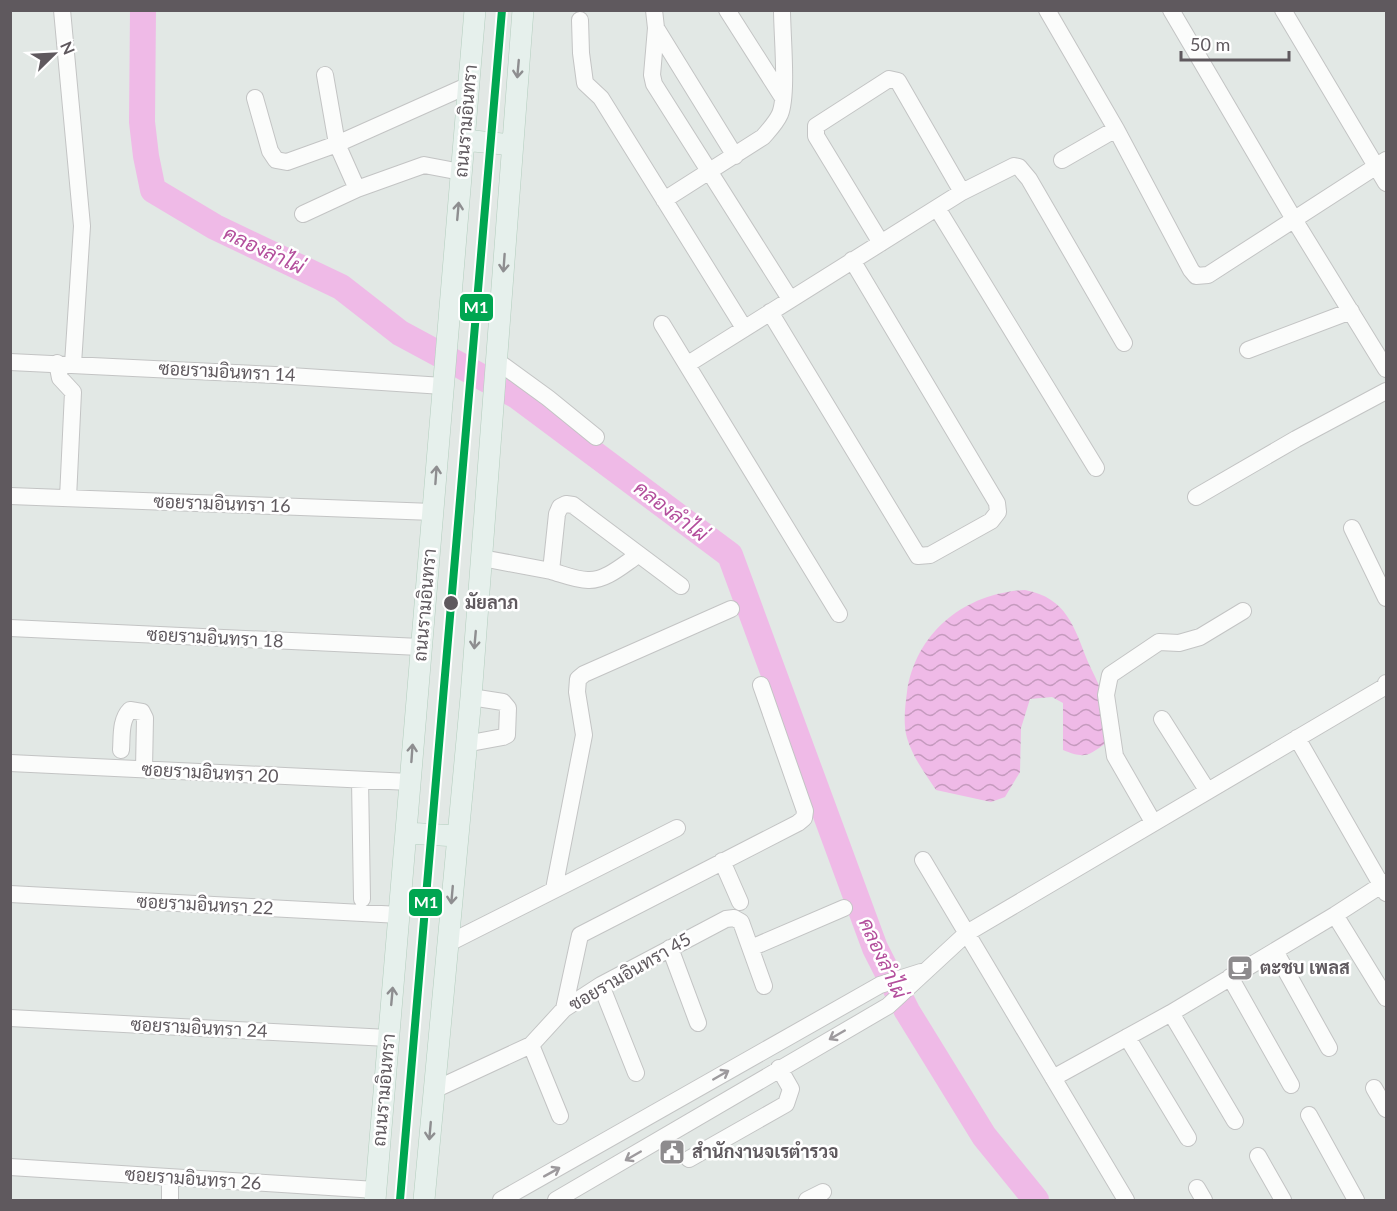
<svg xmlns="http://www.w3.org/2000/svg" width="1397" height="1211" viewBox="0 0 1397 1211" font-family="Lato,Sarabun,sans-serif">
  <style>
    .water { fill: url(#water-waves) }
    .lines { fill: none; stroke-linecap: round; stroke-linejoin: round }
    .river { stroke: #efbae7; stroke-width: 26 }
    .minor-casing { stroke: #c3c4c4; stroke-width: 18 }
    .major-casing { stroke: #b3cdbe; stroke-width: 22 }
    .minor { stroke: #fbfcfb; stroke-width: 16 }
    .major { stroke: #e6f0ec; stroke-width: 21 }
    .metro-1-casing { stroke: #fff; stroke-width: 12 }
    .metro-1 { stroke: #00a651; stroke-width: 8 }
    .oneway { stroke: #8e8e90 }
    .oneway2 { stroke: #9d9a9d }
    .stop-dot { fill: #5f595e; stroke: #fff; stroke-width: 2 }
    .labels { text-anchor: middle; stroke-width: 5; stroke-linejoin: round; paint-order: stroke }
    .street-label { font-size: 18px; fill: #5f595e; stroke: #fff }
    .stop-label { font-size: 18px; font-weight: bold; fill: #5f595e; stroke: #fff; text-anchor: start }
    .poi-label { font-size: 18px; font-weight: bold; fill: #5f595e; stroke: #fff; text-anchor: start }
    .water-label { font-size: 20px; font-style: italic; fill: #b34e9c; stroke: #fff }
    .line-badge { stroke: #fff; stroke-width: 2 }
    .badge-label { font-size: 16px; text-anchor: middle; font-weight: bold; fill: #fff }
  </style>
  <defs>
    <pattern id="water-waves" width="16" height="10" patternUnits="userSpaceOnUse" patternTransform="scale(1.5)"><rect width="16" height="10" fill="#efbae7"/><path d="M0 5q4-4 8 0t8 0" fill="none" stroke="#c59abe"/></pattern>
  </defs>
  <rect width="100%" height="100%" fill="#e2e8e5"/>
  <path class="water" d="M1025,590C1067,598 1074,627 1088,662C1093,673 1100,685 1102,696C1105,711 1105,728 1106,743C1088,756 1085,759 1063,750V703L1052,697L1030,699L1021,728L1020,772L1005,797L991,802L936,790C925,773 913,758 907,738C903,724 905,707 907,692C916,632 965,593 1025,590Z"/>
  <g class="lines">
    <path class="river" d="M143,10L142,122L146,156L153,190L215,227L341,287L400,333L517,396L730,555L875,948L907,1011L984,1136L1036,1200"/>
    <g class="minor-casing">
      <path id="minor" d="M62,10L82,226L73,364
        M654,10L656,28L652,75L654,84L790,299
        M727,10L783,98
        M1047,10L1116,129L1191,270L1196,276L1208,275L1386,160
        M1171,10L1295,221L1386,369
        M1283,10L1386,183
        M580,20L581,53L585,83L601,98L744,328
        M656,28L735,156
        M255,98L270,151L276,160L287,162L337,144L469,85
        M1062,160L1116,129
        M357,189L424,165L461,172
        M664,200L763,137C769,130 776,123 780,114C788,94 782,35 782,10
        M937,208L1096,468
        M303,214L357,189L337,144L325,75
        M881,243L816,136V126L889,79L898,81L962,192
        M770,312L918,556L930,555L991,521L998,512L997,503L852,260
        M662,324L839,614
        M1248,350L1351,311
        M497,361L548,398L596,437
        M10,362L275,375L443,386
        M57,363L60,378L73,392L68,498
        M688,364L962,192L1014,166L1019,167L1029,179L1124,343
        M10,496L433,512
        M1196,497L1296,439L1386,391
        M1352,528L1386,598
        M482,558L551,571L557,514L560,507L566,504L573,505L681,586
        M551,571C562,574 576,580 588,580C606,581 624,564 638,555
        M10,628L420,647
        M1162,719L1207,790
        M1297,738L1386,893
        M465,744L503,737L507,735L508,708L503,702L471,697
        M121,750C122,737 120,720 130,710L142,712L145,718L144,769
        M10,763L410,782
        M360,780L362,899
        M1153,822L1115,756L1106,695L1110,675L1159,642L1179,643L1200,637L1243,611
        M923,860L1126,1200
        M722,861L740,902
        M554,889L584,735L577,692L578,679L584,674L731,609
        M10,894L400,915
        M1335,915L1386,998
        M447,944L677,828
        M670,948L698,1023
        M751,948L844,908
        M1275,951L1329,1048
        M1230,977L1291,1085
        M601,985L636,1073
        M564,1009L580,935L798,823L804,818L805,811L761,685
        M1171,1013L1235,1121
        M10,1018L388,1038
        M1127,1037L1188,1138
        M531,1045L560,1116
        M1053,1078L1171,1013L1335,915L1386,882
        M1374,1088L1386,1109
        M434,1090L531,1045L564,1009L601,985L726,919L734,918L741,922L764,986
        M1309,1115L1356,1200
        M1258,1156L1283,1200
        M689,1159L786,1104L791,1089L779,1068
        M10,1167L376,1190
        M170,1178V1200
        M1197,1188L1204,1200
        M501,1200L880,985L921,972
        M556,1200L888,1006L967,933L1386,686V683
        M807,1200L823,1192"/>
    </g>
    <g class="major-casing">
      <path id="major" d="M464,140L512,145
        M406,833L457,836
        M375,1200L475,10
        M424,1200L471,697L523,10"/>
    </g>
    <use href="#minor" class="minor"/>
    <use href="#major" class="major"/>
    <g class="metro-1-casing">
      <path id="metro-1" d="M400,1200L502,10"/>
    </g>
    <use href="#metro-1" class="metro-1"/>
  </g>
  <defs><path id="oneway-shaft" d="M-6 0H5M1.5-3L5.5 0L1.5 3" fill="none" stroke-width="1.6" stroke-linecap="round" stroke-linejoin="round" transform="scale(1.5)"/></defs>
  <g class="oneway">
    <use href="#oneway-shaft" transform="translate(518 69) rotate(95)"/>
    <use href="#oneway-shaft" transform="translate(458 211) rotate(-85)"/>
    <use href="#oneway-shaft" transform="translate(504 263) rotate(94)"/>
    <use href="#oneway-shaft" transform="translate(436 475) rotate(-86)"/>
    <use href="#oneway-shaft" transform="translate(475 640) rotate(95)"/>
    <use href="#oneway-shaft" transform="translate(412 753) rotate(-86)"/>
    <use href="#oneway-shaft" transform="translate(452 895) rotate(95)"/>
    <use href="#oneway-shaft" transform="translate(392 996) rotate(-85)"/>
    <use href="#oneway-shaft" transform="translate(430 1131) rotate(95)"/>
  </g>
  <g class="oneway2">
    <use href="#oneway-shaft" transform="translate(837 1035) rotate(150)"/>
    <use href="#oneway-shaft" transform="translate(721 1075) rotate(-30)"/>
    <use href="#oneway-shaft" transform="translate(633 1156) rotate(150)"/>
    <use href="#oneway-shaft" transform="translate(552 1172) rotate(-29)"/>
  </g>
  <defs>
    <g id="cafe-square" transform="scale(1.35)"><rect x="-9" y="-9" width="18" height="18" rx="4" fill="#8d8b8d" stroke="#fff"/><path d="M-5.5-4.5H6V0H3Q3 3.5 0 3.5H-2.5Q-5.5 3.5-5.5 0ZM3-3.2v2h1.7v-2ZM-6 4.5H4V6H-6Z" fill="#fff"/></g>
    <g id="civic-square" transform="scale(1.35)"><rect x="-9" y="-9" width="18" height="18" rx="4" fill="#8d8b8d" stroke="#fff"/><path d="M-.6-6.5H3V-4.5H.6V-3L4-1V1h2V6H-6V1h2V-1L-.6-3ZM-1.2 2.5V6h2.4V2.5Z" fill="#fff"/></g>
  </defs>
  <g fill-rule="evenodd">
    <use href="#cafe-square" x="1240" y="968"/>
    <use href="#civic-square" x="672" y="1152"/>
  </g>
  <circle class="stop-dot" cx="451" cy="603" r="8"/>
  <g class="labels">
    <g class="street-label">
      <text transform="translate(466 121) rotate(-85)" y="6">ถนนรามอินทรา</text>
      <text transform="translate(227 372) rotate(3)" y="6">ซอยรามอินทรา 14</text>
      <text transform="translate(222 504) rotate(2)" y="6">ซอยรามอินทรา 16</text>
      <text transform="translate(425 605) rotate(-85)" y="6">ถนนรามอินทรา</text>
      <text transform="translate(215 638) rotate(3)" y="6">ซอยรามอินทรา 18</text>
      <text transform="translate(210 773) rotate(3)" y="6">ซอยรามอินทรา 20</text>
      <text transform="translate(205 905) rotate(3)" y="6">ซอยรามอินทรา 22</text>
      <text transform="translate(630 972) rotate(-30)" y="6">ซอยรามอินทรา 45</text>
      <text transform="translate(199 1028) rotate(3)" y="6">ซอยรามอินทรา 24</text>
      <text transform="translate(384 1090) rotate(-85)" y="6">ถนนรามอินทรา</text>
      <text transform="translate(193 1179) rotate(4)" y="6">ซอยรามอินทรา 26</text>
    </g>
    <g class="stop-label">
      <text x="465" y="609">มัยลาภ</text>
    </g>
    <g class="poi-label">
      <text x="1260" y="974">ตะชบ เพลส</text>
      <text x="692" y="1158">สำนักงานจเรตำรวจ</text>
    </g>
    <g class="water-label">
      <text transform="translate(264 250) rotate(25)" y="7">คลองลำไผ่</text>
      <text transform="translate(671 511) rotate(37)" y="7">คลองลำไผ่</text>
      <text transform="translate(883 958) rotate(65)" y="7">คลองลำไผ่</text>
    </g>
  </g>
  <g class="line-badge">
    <rect x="459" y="293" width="35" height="29" rx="6" fill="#00a651"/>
    <rect x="408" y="888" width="35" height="29" rx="6" fill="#00a651"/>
  </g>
  <g class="badge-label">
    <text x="476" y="313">M1</text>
    <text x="426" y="908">M1</text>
  </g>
  <rect width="1397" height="1211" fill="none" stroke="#5f595e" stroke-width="24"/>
  <g transform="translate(54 54) rotate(66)" stroke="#ffffff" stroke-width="4.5" paint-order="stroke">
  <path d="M0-4.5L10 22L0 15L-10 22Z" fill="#5f595e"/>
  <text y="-9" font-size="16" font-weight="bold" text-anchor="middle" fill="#5f595e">N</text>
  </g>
  <path d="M1181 51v9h108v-9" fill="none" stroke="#5f595e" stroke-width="3"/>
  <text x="1190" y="51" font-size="18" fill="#5f595e" stroke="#ffffff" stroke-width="4.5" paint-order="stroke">50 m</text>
</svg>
